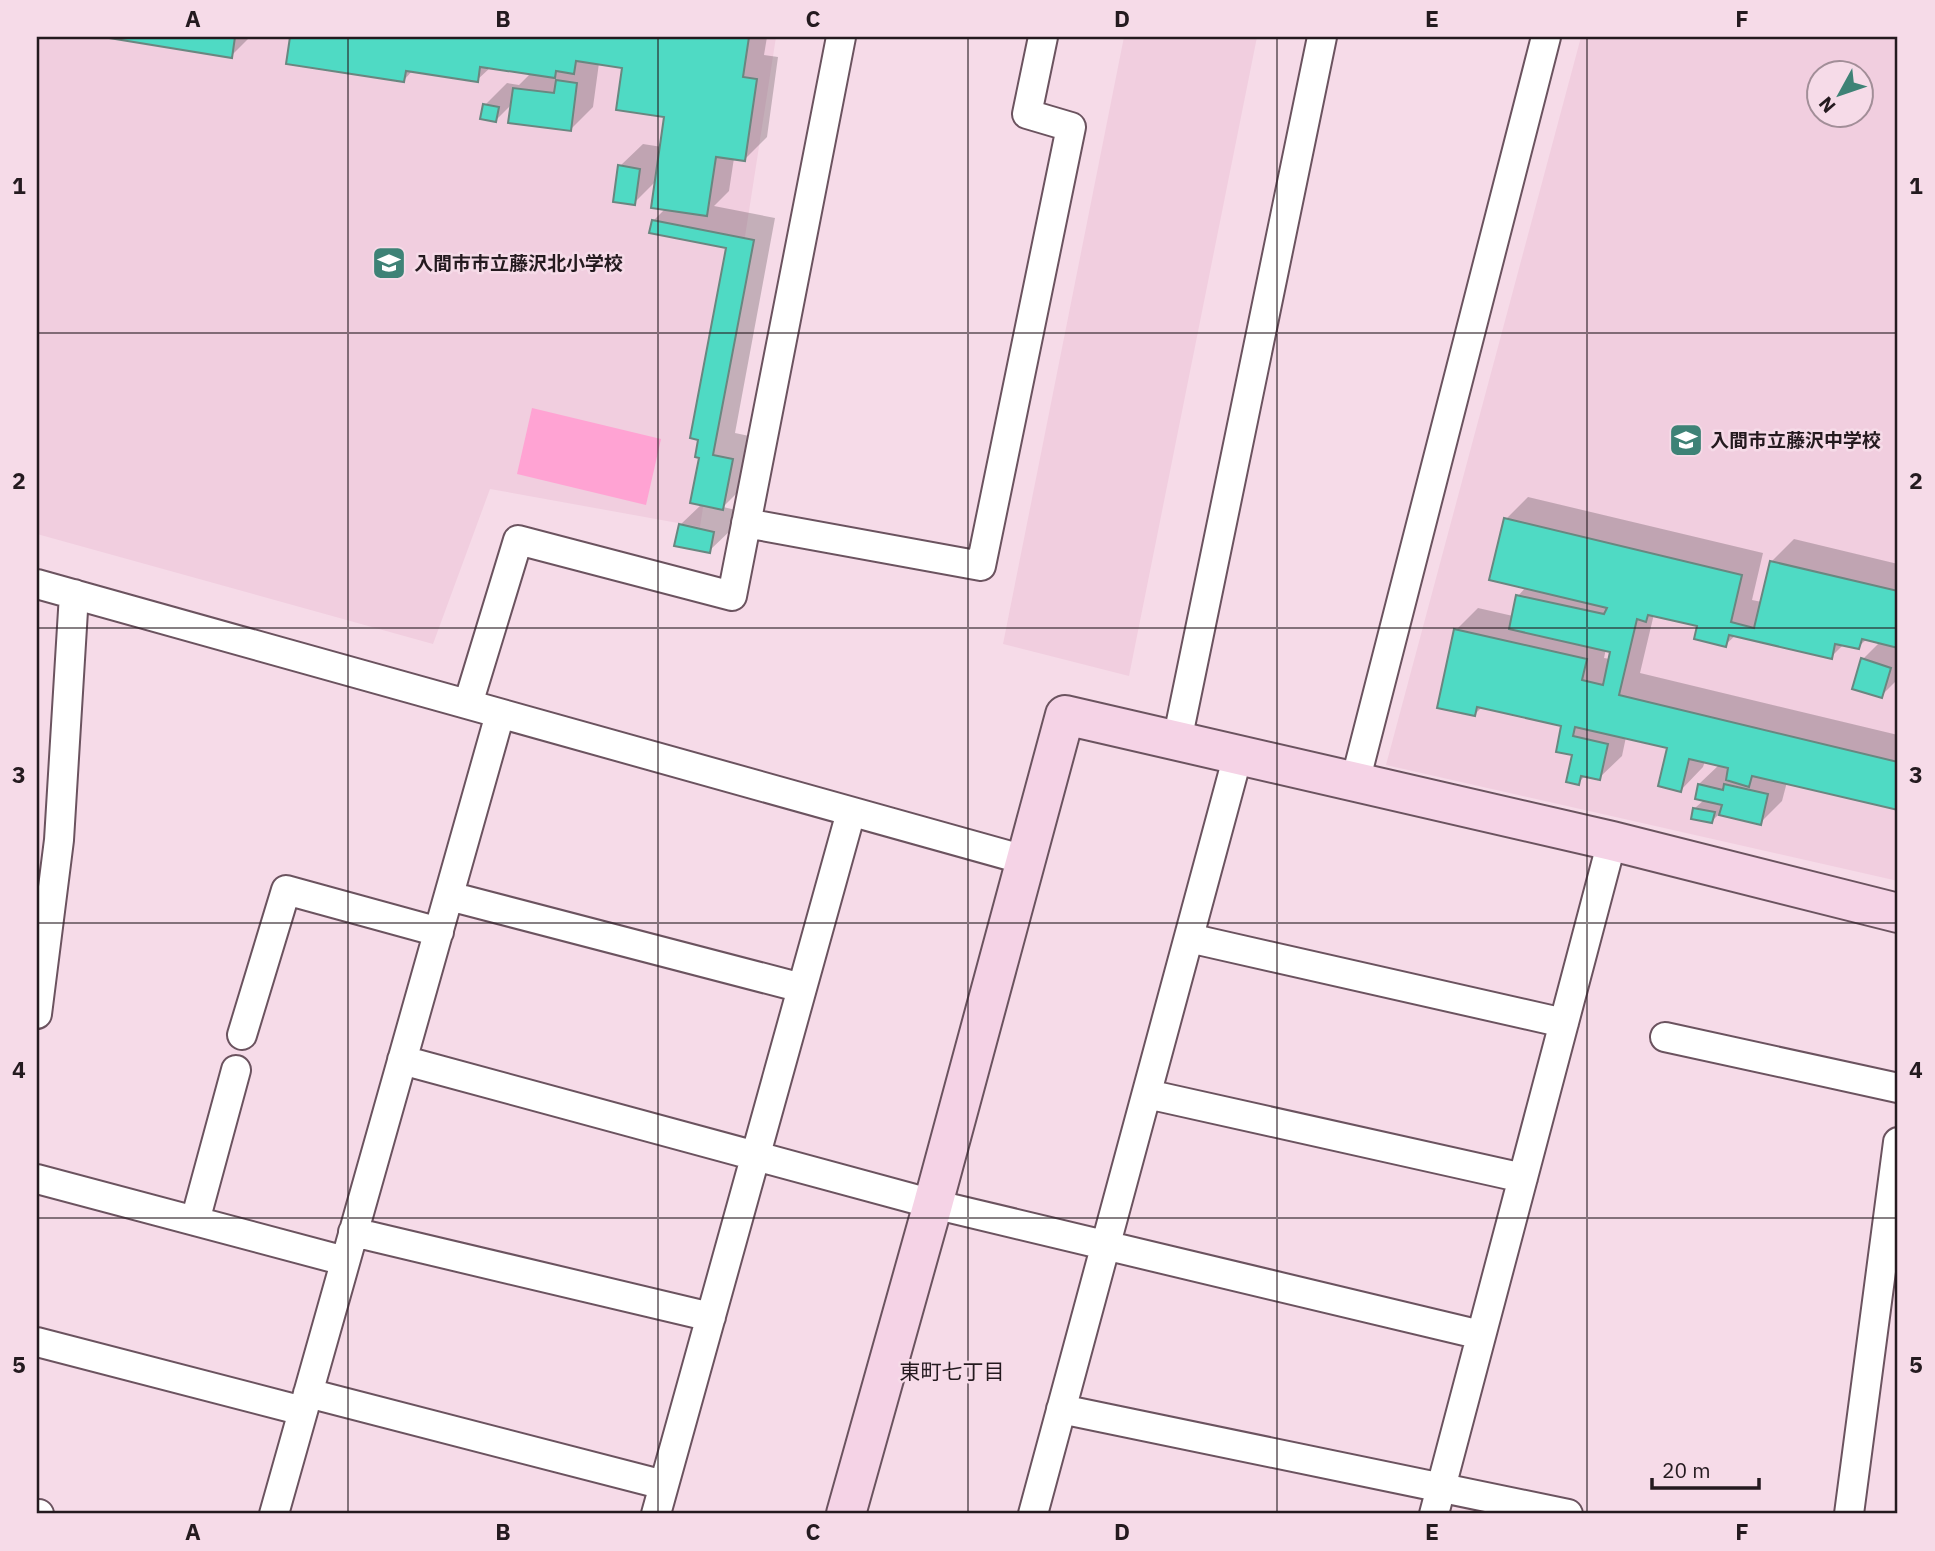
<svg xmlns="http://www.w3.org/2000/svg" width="1935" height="1551" viewBox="0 0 1935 1551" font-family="'IBM Plex Sans','Noto Sans JP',sans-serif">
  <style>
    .built { fill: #f1cedf; fill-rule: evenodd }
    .water { fill: #ffa3d3 }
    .shadow { fill: #0003; fill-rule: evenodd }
    .building { fill: #4fdac4; stroke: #698780; stroke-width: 2 }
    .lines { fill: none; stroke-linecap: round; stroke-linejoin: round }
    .street-casing { stroke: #6b535f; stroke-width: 32 }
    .secondary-casing { stroke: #6b535f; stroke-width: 42 }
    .street { stroke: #fff; stroke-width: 28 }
    .secondary { stroke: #f5d3e6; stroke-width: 38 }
    .grid { fill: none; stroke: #241a1f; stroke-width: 2; stroke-opacity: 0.55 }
    .labels { text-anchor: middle; stroke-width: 5; stroke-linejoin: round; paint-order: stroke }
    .poi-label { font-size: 19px; font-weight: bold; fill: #241a1f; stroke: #f6dbe8; text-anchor: start }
    .neighbourhood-label { font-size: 21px; fill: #241a1f; stroke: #f6dbe8 }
    .neatline { fill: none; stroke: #241a1f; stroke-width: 2.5 }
    .grid-label { font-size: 23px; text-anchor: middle; font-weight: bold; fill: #241a1f }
  </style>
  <rect width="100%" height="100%" fill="#f6dbe8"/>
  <path class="built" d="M37,37H776L700,527L490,489L433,644L37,534Z
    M1124,37H1257L1129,676L1003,644Z
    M1581,37H1898V881L1386,765ZM1820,74H1862V116H1820Z"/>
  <path class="water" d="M532,408L661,439L646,505L517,474Z"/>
  <path class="shadow" d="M114,37H250L231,56Z
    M291,37H767L764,55L778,57L767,137L745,159L734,158L729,191L714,206L775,218L735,433L754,437L745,485L723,507L736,510L732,529L709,551L680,525L702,504L701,456L728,246L653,221L666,208L657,180L634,203L620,166L643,144L662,147L666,115L624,67L599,63L593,107L571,129L513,103L496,120L485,105L507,83L519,85L531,73L491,67L477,80L413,70L404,80L288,62Z
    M1528,497L1763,553L1752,600L1762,602L1772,561L1794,539L1898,564V679L1881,696L1863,659L1880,642L1867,639L1858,647L1844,644L1831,657L1736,635L1725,645L1699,625L1654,614L1640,673L1898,735V809L1787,782L1782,801L1760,823L1719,814L1712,821L1695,808L1704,800L1699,784L1720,764L1705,761L1703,767L1681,790L1669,747L1626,737L1622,756L1599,778L1586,775L1578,783L1574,754L1563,725L1482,707L1475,714L1456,630L1478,608L1513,616L1518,596L1526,587L1506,519ZM1606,649L1612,651L1610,659L1604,658Z"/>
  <path class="building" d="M103,37H235L232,58Z
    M290,37H749L743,77L757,79L745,161L716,157L707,216L651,208L664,117L616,110L622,68L576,61L574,74L556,71L555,78L480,67L478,82L406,71L404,82L286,64Z
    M556,80L577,83L571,131L508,123L513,88L554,93Z
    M483,104L499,107L496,122L480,119Z
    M618,165L640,169L635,205L613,202Z
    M652,220L754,240L713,455L733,459L723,510L690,503L699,458L695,457L698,440L690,438L726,248L649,233Z
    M1504,518L1742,575L1731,622L1754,628L1770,561L1898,591V648L1862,639L1859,649L1835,644L1832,659L1729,635L1726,647L1694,639L1697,626L1648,615L1646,622L1637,619L1619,695L1898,762V810L1752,776L1749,787L1726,780L1728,768L1689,759L1681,792L1658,786L1667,748L1575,727L1573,736L1608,744L1600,780L1581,776L1579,785L1566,782L1572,755L1556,752L1561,726L1477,707L1475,716L1437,708L1454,629L1587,659L1582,680L1603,685L1610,652L1509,629L1516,595L1604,614L1607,608L1489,580Z
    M679,524L714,532L710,553L674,546Z
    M1861,658L1891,668L1882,698L1852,689Z
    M1698,784L1723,790L1724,784L1768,794L1761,825L1719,815L1722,805L1695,799Z
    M1693,808L1715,812L1712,823L1691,819Z"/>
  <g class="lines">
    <g class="street-casing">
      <path id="street" d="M746,523L981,566L1071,127L1027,114L1043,37
        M37,584L1025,860
        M468,704L518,540L732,596L841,37
        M1177,741L1322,37
        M1355,782L1546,37
        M449,896L802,988
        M1189,938L1564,1023
        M37,1014L59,840L74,594
        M242,1035L286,890L439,932
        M1665,1037L1898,1088
        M402,1060L933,1204L1481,1335
        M1147,1094L1523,1178
        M37,1179L345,1261
        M195,1221L236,1070
        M353,1232L711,1317
        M37,1342L303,1411
        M308,1393L664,1485
        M1061,1409L1568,1514
        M37,1514H39
        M274,1514L500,714
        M656,1514L851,812
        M1033,1514L1238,755
        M1434,1514L1612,841
        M1849,1514L1898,1142"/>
    </g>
    <g class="secondary-casing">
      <path id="secondary" d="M846,1514L933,1204L1065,715L1612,841L1898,913"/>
    </g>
    <use href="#street" class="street"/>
    <use href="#secondary" class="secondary"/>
  </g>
  <path class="grid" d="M348,37V1514M658,37V1514M968,37V1514M1277,37V1514M1587,37V1514M37,333H1898M37,628H1898M37,923H1898M37,1218H1898"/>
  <defs>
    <g id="school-square" transform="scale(1.75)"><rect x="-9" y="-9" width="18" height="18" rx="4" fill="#3e8276" stroke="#f6dbe8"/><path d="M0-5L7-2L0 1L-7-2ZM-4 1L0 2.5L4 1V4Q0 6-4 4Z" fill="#fff"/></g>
  </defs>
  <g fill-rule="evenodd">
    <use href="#school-square" x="389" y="263"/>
    <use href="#school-square" x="1686" y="440"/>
  </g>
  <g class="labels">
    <g class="poi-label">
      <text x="414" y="270">入間市市立藤沢北小学校</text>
      <text x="1710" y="447">入間市立藤沢中学校</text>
    </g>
    <g class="neighbourhood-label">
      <text x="952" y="1379">東町七丁目</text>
    </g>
  </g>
  <rect width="1935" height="1551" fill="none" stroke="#f6dbe8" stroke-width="77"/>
  <g transform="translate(1840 94) rotate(230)"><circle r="33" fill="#f6dbe8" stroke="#a28e98" stroke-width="2"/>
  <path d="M0-5L12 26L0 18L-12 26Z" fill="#3e8276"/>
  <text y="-10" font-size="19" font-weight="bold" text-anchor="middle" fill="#241a1f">N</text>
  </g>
  <path d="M1652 1478v10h107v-10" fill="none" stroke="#241a1f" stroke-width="3.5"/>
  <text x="1662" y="1478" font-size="21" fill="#241a1f" stroke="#f6dbe8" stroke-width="5" paint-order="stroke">20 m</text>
  <rect x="38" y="38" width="1858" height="1474" class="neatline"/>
  <g class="grid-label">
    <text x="193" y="27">A</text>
    <text x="503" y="27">B</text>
    <text x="813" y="27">C</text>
    <text x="1122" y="27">D</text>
    <text x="1432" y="27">E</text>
    <text x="1742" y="27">F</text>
    <text x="19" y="194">1</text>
    <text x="1916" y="194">1</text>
    <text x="19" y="489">2</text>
    <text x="1916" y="489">2</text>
    <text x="19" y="783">3</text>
    <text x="1916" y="783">3</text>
    <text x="19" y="1078">4</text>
    <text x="1916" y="1078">4</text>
    <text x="19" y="1373">5</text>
    <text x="1916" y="1373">5</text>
    <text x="193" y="1540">A</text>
    <text x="503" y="1540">B</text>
    <text x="813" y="1540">C</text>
    <text x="1122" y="1540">D</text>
    <text x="1432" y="1540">E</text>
    <text x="1742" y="1540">F</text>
  </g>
</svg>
